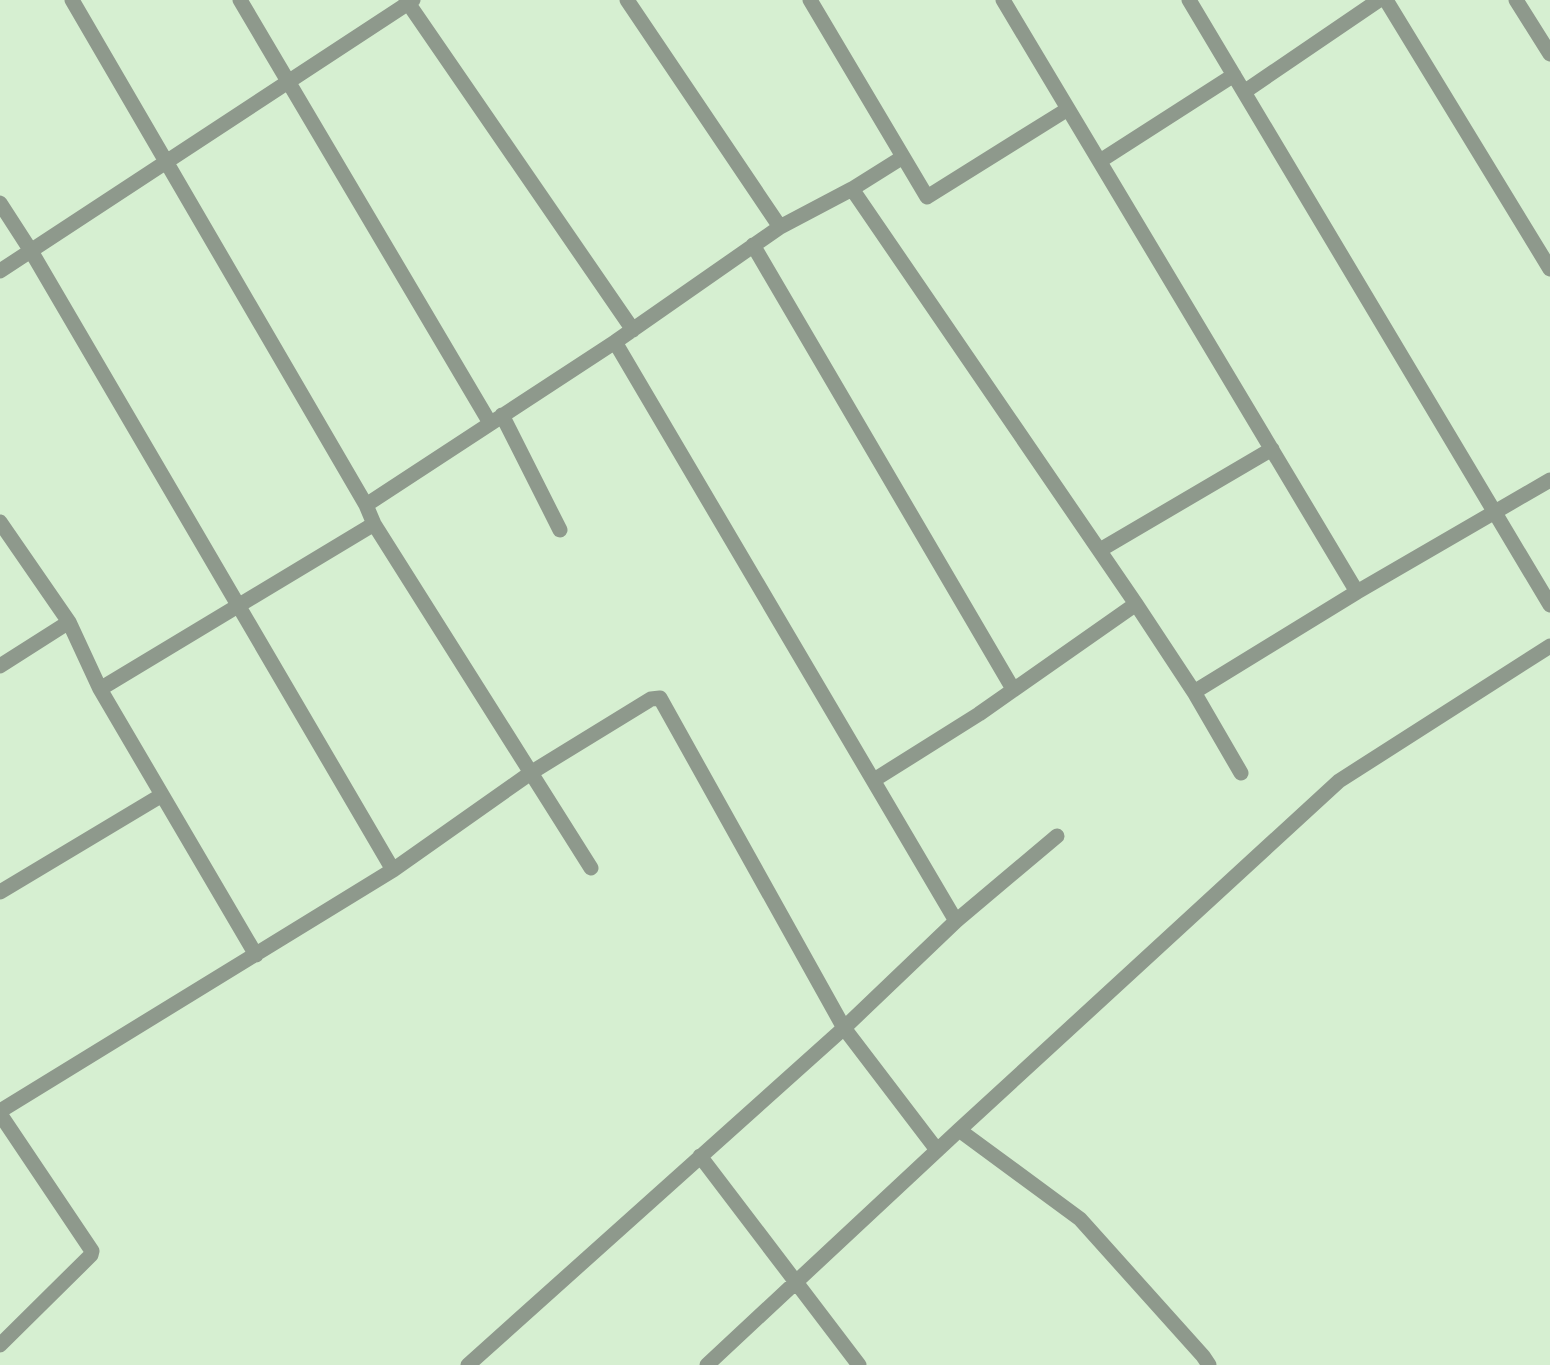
<svg xmlns="http://www.w3.org/2000/svg" width="1550" height="1365" viewBox="0 0 1550 1365" font-family="'Source Sans 3',sans-serif">
  <style>
    .lines { fill: none; stroke-linecap: round; stroke-linejoin: round }
    .minor { stroke: #8e998c; stroke-width: 15 }
  </style>
  <rect width="100%" height="100%" fill="#d6efd1"/>
  <g class="lines">
    <path class="minor" d="M72,0L366,505L374,524L591,868
      M240,0L490,423
      M406,0L633,330
      M627,0L780,227
      M810,0L927,197L1068,109
      M1003,0L1357,592
      M1189,0L1550,605
      M1386,0L1550,269
      M1516,0L1550,54
      M1244,92L1379,0
      M1100,161L1234,75
      M852,189L1136,604L1194,692L1241,773
      M0,203L31,251L393,870
      M753,245L1013,689
      M0,271L413,0
      M615,342L956,921
      M502,415L560,530
      M366,505L615,342L780,227L852,189L903,157
      M0,522L69,622L100,689L256,955
      M1100,550L1272,449
      M0,666L69,622
      M100,689L374,524
      M1194,692L1357,592L1550,480
      M874,780L979,714L1136,604
      M0,892L162,795
      M0,1111L393,870L532,772L651,699L660,698L844,1028L937,1150
      M0,1114L92,1251L91,1255L0,1345
      M959,1130L1080,1219L1203,1356L1209,1365
      M700,1156L859,1365
      M468,1365L844,1028L956,921L1057,836
      M707,1365L959,1130L1339,781L1550,646"/>
  </g>
</svg>
